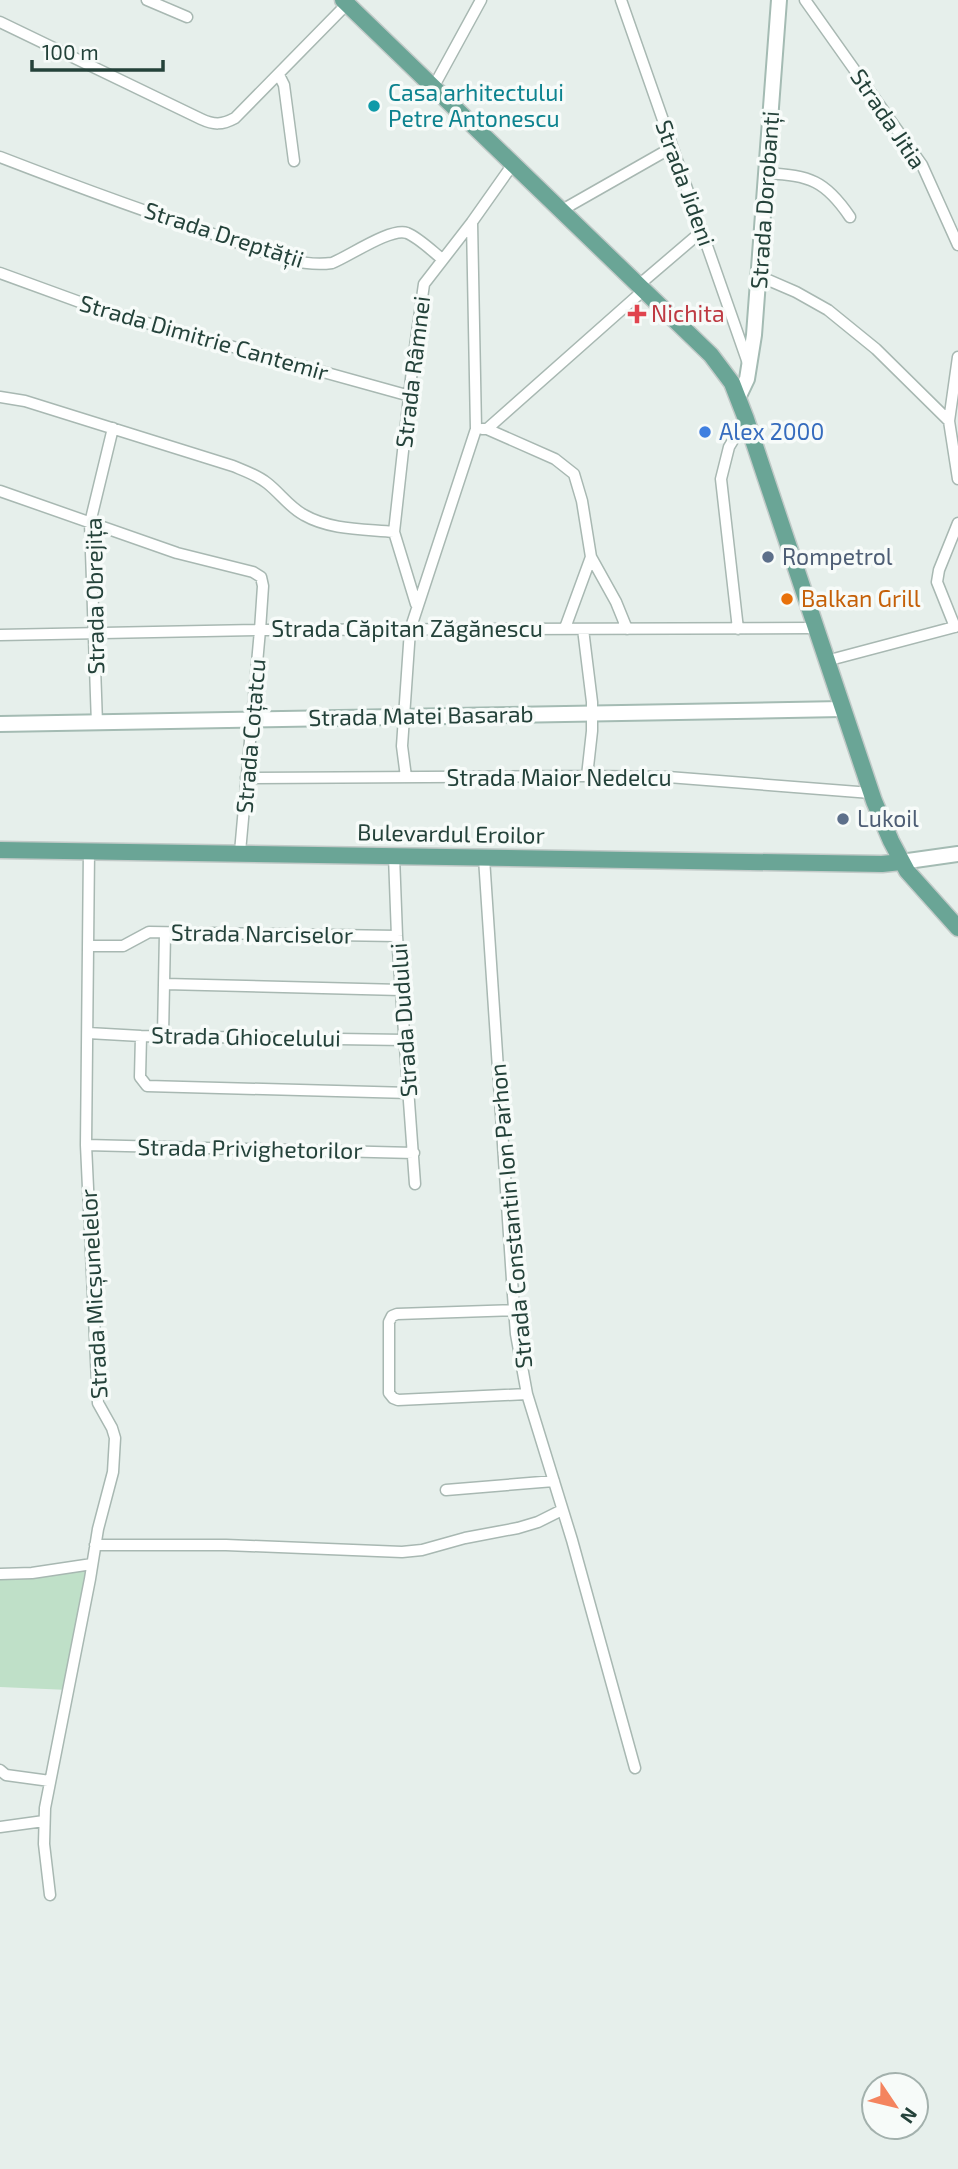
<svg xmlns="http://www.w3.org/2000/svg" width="958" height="2169" viewBox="0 0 958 2169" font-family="'Exo 2',sans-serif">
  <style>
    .green { fill: #bfe0c8 }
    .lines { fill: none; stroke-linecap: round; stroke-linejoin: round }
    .street-casing { stroke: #a8b8b2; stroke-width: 13 }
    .secondary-casing { stroke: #a4bbb3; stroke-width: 18 }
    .primary-casing { stroke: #c2cac8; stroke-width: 19 }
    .street { stroke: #fff; stroke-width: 10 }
    .secondary { stroke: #fff; stroke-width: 14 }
    .primary { stroke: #6aa596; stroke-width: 16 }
    .culture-dot { fill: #0f9aa8; stroke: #f7fbf9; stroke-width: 2.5 }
    .health-dot { fill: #e0444e; stroke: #f7fbf9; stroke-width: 2.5 }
    .shop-dot { fill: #3f7fe0; stroke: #f7fbf9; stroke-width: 2.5 }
    .service-dot { fill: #5c6f8a; stroke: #f7fbf9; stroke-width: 2.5 }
    .food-dot { fill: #e8710a; stroke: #f7fbf9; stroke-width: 2.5 }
    .labels { text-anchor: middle; stroke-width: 7; stroke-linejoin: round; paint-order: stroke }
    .culture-label { font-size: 23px; fill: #0d838f; stroke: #f7fbf9; text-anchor: start }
    .street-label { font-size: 23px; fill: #24423a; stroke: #f7fbf9 }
    .health-label { font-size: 23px; fill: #be3a42; stroke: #f7fbf9; text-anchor: start }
    .shop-label { font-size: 23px; fill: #366cbe; stroke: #f7fbf9; text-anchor: start }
    .service-label { font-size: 23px; fill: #4e5e75; stroke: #f7fbf9; text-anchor: start }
    .food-label { font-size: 23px; fill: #c56008; stroke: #f7fbf9; text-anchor: start }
  </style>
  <rect width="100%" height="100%" fill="#e6efeb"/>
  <path class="green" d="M92,1564L69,1690L0,1687V1574Z"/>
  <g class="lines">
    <g class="street-casing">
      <path id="street" d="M147,0L187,17
        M621,0L748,363
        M805,0L922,165L958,245
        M0,22L201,119C214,125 222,125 235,118L347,4
        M279,75L284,85L294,161
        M434,86L481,0
        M0,157C75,186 151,214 228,239C260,250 297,268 332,263C348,257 391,227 407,233C419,238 431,250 442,259
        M767,173C810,176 825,180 850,217
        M562,210L671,148
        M0,273L107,312L410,396
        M759,276L796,292L828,310L876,349L949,421
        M640,284L702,231
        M958,357L949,421L958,479
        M0,397L25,401L233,466C245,471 257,475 267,483C280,493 289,507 304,515C330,530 364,529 394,532
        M482,429H487L645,289
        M487,429L555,459L574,474L582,501L591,557L616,602L627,629
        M0,491L177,553L253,572L261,577L263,586L260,630L240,852
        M416,604L394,532L413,361L424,284L472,222L513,164
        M955,627L937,582L939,570L958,523
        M565,628L591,557
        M583,629L592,702V731L587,776
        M738,629L721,479L729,447L746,419
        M0,635L260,630L815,628
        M826,661L958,626
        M97,724L90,523L113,428
        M406,777L402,746L410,630L476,429L472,222
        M246,778L587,776L668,777L871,793
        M394,856L397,936L415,1184
        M484,858L513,1295L516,1334L527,1394L572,1540L635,1768
        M88,946H123L149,932L397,936
        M165,984L401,990
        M88,1033L141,1036L405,1040
        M163,1035L165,933
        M141,1036L140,1077L147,1086L410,1093
        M86,1145L414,1153
        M514,1310L397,1314L392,1316L389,1322V1393L393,1398L398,1400L527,1394
        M446,1490L554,1481
        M95,1545H226L402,1552L422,1550L465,1538L518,1528L538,1522L562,1510
        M0,1574L32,1573L92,1564
        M0,1770L6,1775L50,1781
        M0,1827L44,1821
        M50,1895L44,1844L45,1808L90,1579L98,1529L113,1472L115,1438L112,1428L98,1403L86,1145L89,850"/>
    </g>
    <g class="secondary-casing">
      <path id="secondary" d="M738,398L747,379L754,335L779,0
        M0,724L842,709
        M901,862L958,854"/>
    </g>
    <g class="primary-casing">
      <path id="primary" d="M343,0L711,355L732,383L746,419L874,801L891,841L907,871L958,928
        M0,850L882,864L901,862"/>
    </g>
    <use href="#street" class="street"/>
    <use href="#secondary" class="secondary"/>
    <use href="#primary" class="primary"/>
  </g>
  <circle class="culture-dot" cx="374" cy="106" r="7"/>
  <path class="health-dot" d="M633.5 303.5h7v7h7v7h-7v7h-7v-7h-7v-7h7z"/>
  <circle class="shop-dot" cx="705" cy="432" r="7"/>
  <g class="service-dot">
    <circle cx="768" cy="557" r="7"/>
    <circle cx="843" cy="819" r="7"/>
  </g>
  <circle class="food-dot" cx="787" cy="599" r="7"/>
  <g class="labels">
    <g class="culture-label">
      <text x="388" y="101">Casa arhitectului<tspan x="388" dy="26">Petre Antonescu</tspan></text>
    </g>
    <g class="street-label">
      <text transform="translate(888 119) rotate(56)" y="8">Strada Jitia</text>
      <text transform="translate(685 183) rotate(70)" y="8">Strada Jideni</text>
      <text transform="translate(765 200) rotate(-86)" y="8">Strada Dorobanți</text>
      <text transform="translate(224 235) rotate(18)" y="8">Strada Dreptății</text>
      <text transform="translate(204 338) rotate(16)" y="8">Strada Dimitrie Cantemir</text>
      <text transform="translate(413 372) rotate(-83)" y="8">Strada Râmnei</text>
      <text transform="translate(95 596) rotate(-91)" y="8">Strada Obrejița</text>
      <text x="407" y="637">Strada Căpitan Zăgănescu</text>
      <text transform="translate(421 716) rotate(-1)" y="8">Strada Matei Basarab</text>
      <text transform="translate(251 736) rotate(-85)" y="8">Strada Coțatcu</text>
      <text x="559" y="786">Strada Maior Nedelcu</text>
      <text transform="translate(451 834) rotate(1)" y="8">Bulevardul Eroilor</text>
      <text transform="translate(262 934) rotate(1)" y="8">Strada Narciselor</text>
      <text transform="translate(404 1020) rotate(-94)" y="8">Strada Dudului</text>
      <text transform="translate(246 1037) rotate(1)" y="8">Strada Ghiocelului</text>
      <text transform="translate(250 1149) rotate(1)" y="8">Strada Privighetorilor</text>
      <text transform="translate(511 1216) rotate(-95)" y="8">Strada Constantin Ion Parhon</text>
      <text transform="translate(94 1294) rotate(-93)" y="8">Strada Micșunelelor</text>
    </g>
    <g class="health-label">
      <text x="651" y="322">Nichita</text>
    </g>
    <g class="shop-label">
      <text x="719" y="440">Alex 2000</text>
    </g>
    <g class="service-label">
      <text x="782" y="565">Rompetrol</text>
      <text x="857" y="827">Lukoil</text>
    </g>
    <g class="food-label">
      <text x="801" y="607">Balkan Grill</text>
    </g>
  </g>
  <g transform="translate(895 2106) rotate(125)"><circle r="33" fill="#f7fbf9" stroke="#a3b1ad" stroke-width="2"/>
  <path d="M0-5L12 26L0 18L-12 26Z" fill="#f4845f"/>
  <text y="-10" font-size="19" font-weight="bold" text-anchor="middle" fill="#24423a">N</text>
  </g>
  <path d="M32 60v10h131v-10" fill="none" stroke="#24423a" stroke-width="3.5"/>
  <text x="42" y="60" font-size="21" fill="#24423a" stroke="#f7fbf9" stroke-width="5" paint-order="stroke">100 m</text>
</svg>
